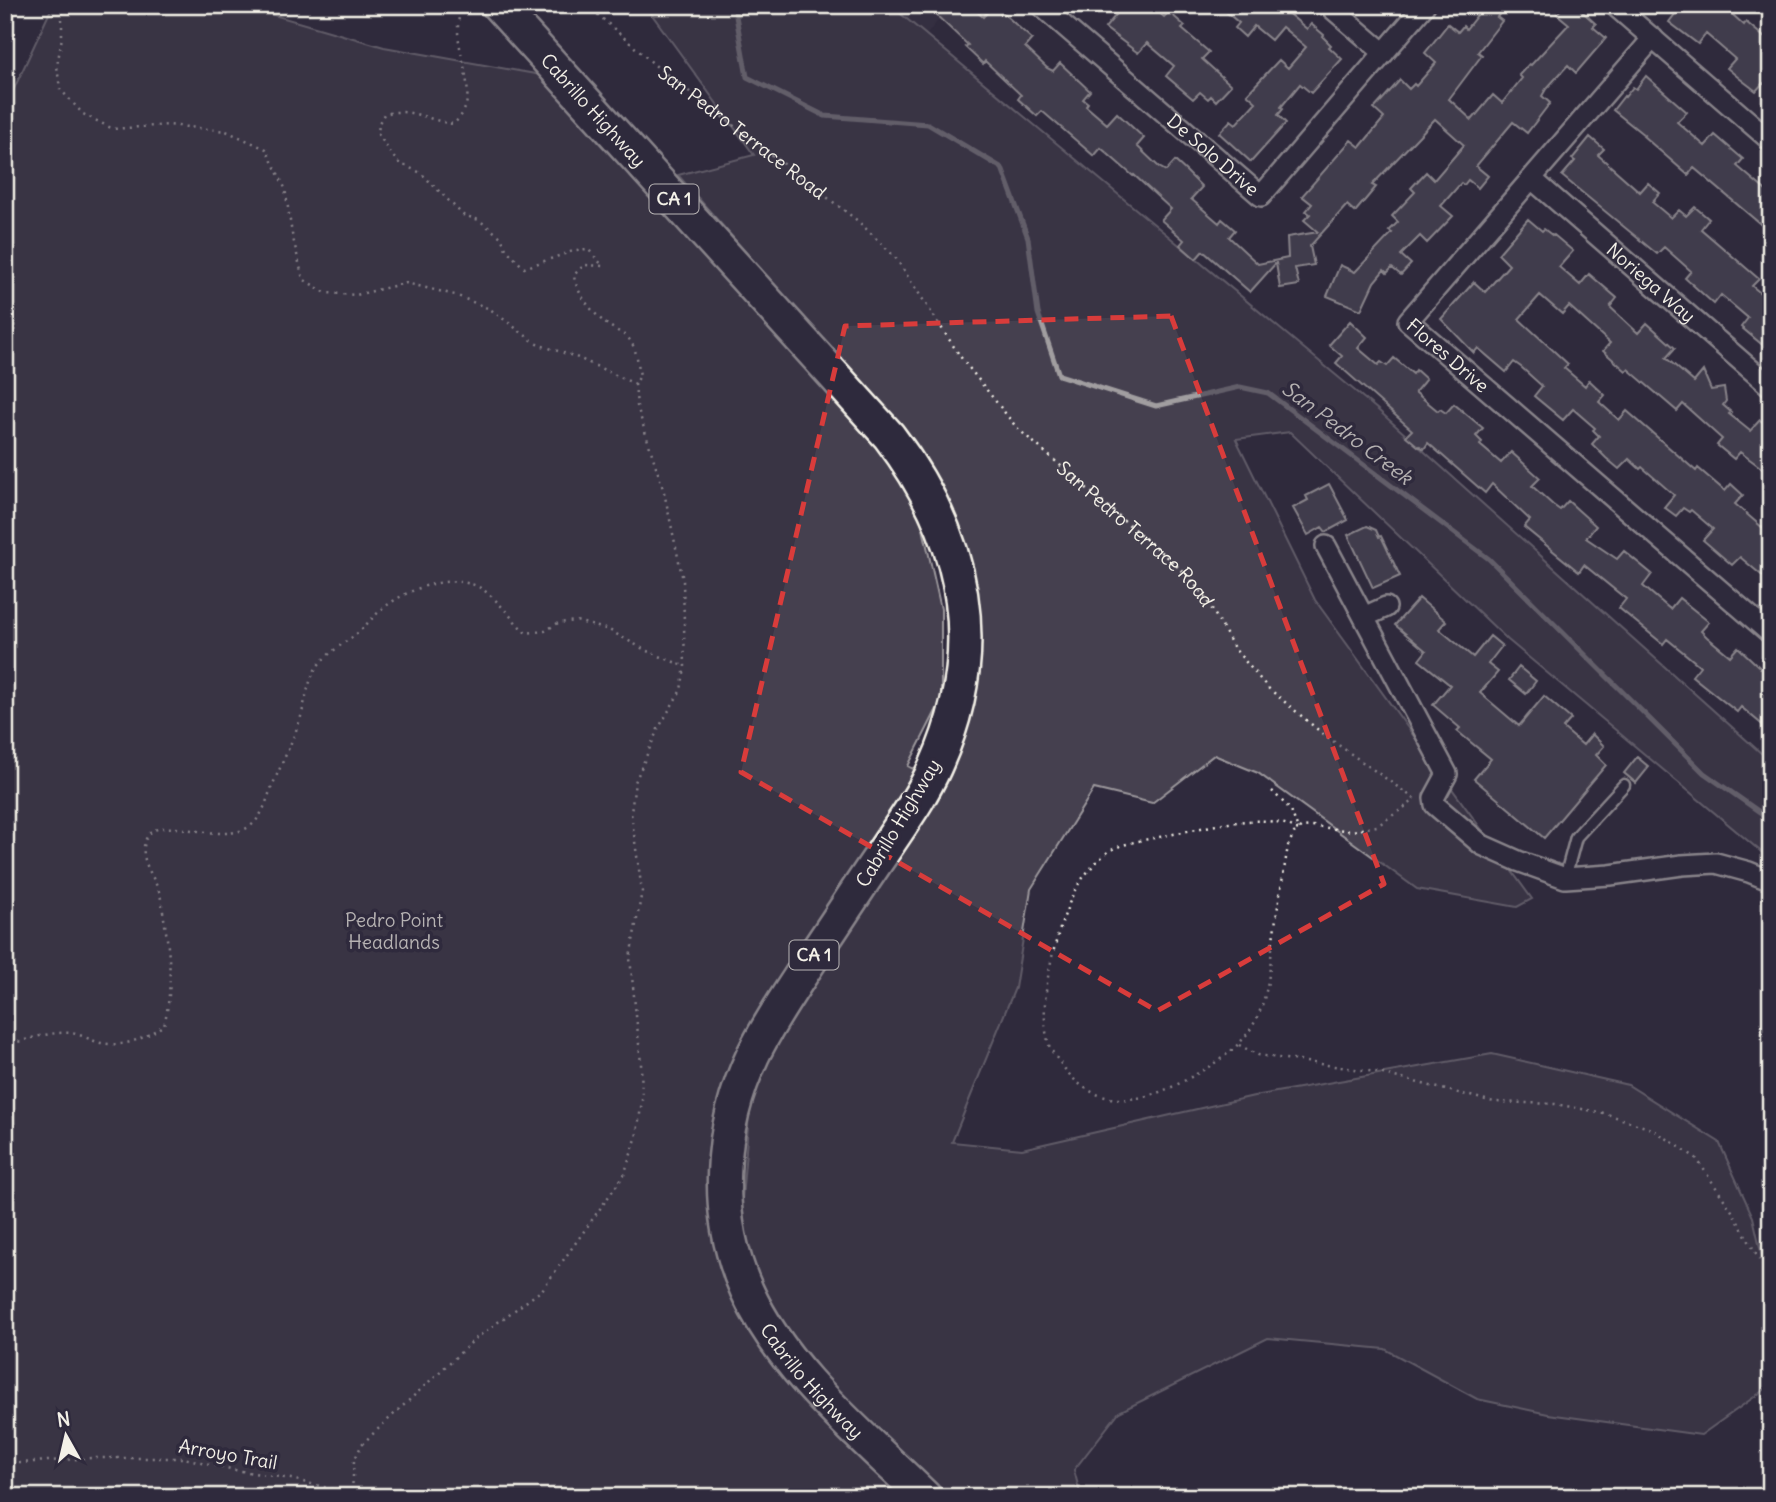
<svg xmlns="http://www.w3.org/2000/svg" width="1776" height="1502" viewBox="0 0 1776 1502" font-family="Delius,sans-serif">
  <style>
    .built { fill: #3b3647 }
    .green { fill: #454050; stroke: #9c989c; stroke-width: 2 }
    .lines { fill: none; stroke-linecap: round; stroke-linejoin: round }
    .stream { stroke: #a19ea0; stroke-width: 5 }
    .building { fill: #56525f; stroke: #f4f1e8; stroke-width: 2 }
    .service-casing { stroke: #f4f1e8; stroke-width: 15 }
    .minor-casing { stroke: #f4f1e8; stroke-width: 24 }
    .trunk-casing { stroke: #f4f1e8; stroke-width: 37 }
    .path { stroke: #f4f1e8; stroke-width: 2.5; stroke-dasharray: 2 5; stroke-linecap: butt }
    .service { stroke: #2f2a3d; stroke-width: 10 }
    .minor { stroke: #2f2a3d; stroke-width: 19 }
    .trunk { stroke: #2f2a3d; stroke-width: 32 }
    .marked { fill: none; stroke: #d93c3b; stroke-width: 5; stroke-dasharray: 14 9; stroke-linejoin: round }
    .labels { text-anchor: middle; stroke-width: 7; stroke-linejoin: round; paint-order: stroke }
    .shield { fill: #2f2a3d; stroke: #b9b5b5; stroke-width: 2 }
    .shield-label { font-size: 18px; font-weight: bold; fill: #f4f1e8 }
    .street-label { font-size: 19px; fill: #f4f1e8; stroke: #2f2a3d }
    .park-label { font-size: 19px; fill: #b7b3b3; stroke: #2f2a3d }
    .water-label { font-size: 21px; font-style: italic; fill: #b6b2b2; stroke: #2f2a3d }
  </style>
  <rect width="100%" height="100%" fill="#2f2a3d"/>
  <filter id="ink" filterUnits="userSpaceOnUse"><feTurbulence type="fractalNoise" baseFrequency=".0143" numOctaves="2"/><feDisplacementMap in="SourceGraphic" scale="14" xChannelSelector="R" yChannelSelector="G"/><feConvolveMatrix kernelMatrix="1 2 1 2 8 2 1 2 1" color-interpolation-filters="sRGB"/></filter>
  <g filter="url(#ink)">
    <path class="built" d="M890,5H950L925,37Z"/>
    <path class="green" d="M53,5H239L384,47L541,75L601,145L804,357L916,497L941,609V701L908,766L932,779L767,1037L727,1196L776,1337L910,1497H5V108Z
      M645,5H890L1378,410L1771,762V860L1508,640L1290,432L1236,439L1315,600L1532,899L1517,907L1417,889L1258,773L1214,755L1152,803L1094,789L1031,889L1015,988L952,1142L1022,1149L1254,1096L1492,1054L1628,1085L1719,1142L1753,1217L1771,1295V1385L1701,1435L1548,1414L1477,1399L1385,1349L1268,1338L1119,1412L1074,1470L1081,1497H946L902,1459L802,1358L738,1248L751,1089L836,947L948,768L977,617L830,348L678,175L754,155Z"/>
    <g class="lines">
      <path class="stream" d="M734,5L747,77L825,116L928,124L1002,168L1028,238L1038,313L1059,375L1156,406L1240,387L1268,393L1489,559L1704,773L1771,820"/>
    </g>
    <path class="building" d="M941,5H970L983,17L994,5L1032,39L1025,47L1047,68L1053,71L1060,63L1090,91L1083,99L1088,103L1086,106L1107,124L1117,113L1144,138L1137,146L1159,167L1166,171L1175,161L1187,172L1202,187L1191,199L1219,223L1222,219L1235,230L1229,237L1258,264L1288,258L1287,237L1318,232L1304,220L1310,214L1306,211L1312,204L1302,196L1351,140L1360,147L1379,124L1384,118L1374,109L1400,80L1409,89L1414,84L1416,86L1436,63L1425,53L1448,24L1458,32L1463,26L1466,29L1485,5H1507L1497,17L1502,21L1478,52L1482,55L1449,99L1472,120L1493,95L1502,103L1522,78L1519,75L1529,64L1531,65L1569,24L1557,14L1564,5H1575L1596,24L1593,27L1606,38L1576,73L1568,65L1546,89L1542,96L1550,103L1527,133L1513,122L1476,166L1488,176L1478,188L1468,180L1464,185L1461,183L1441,206L1453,216L1427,243L1420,236L1401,255L1411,264L1401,275L1392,268L1387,273L1384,270L1374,282L1361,310L1327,296L1340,265L1355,272L1392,233L1389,231L1398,222L1392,216L1415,192L1411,188L1426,172L1434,180L1464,145L1435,119L1372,185L1376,187L1355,212L1347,205L1310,246L1314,265L1295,268L1299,285L1280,288L1276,263L1250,292L1203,251L1196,259L1180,245L1184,240L1161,220L1171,209L1134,175L1133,176L1101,148L1094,156L1042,111L1037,116L1018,99L1021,95L985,61L983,64L965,47L968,45L934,13Z
      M1124,5H1150L1164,17L1169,12L1185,26L1182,29L1209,52L1202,59L1231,85L1216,101L1211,96L1208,99L1200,92L1193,99L1166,76L1174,66L1147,43L1138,53L1105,28Z
      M1218,5H1278L1307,29L1311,24L1324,35L1323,37L1331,45L1329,47L1342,59L1311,93L1300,84L1281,107L1283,109L1278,115L1286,123L1251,162L1219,133L1231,120L1236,124L1256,102L1247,94L1279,60L1288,68L1306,47L1282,27L1271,40L1254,26L1245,37L1235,28L1239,23Z
      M1682,5H1722L1744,25L1746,22L1771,43V90L1763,83L1756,91L1739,78L1727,68L1735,59L1706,34L1698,44L1669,22Z
      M1646,76L1687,112L1677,122L1705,146L1715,135L1743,159L1737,166L1771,195V233L1694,168L1688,175L1643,136L1644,135L1613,110L1624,96L1625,97L1633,87L1636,89Z
      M1590,137L1604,149L1598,155L1640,192L1648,183L1660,193L1652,202L1671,218L1679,210L1686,216L1695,207L1709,219L1701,229L1759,279L1752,286L1771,302V317L1765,324L1771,329V352L1741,327L1748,318L1721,295L1714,304L1685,278L1691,271L1664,247L1657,254L1562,176L1575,161L1572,159Z
      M1528,219L1542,231L1544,229L1553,236L1554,235L1573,251L1559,267L1580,285L1589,274L1617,298L1610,307L1638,333L1647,323L1675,348L1666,358L1694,382L1703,371L1711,390L1724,388L1726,401L1723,405L1731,412L1729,414L1750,431L1760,420L1771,429V475L1740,452L1734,459L1717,445L1722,439L1683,404L1677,411L1628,369L1626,371L1603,351L1610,343L1569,306L1562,314L1540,295L1519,319L1568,364L1564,368L1585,386L1589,380L1605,395L1599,402L1619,420L1627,411L1696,471L1698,468L1725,491L1731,484L1743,495L1735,504L1771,535V583L1740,557L1732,565L1703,540L1713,529L1691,510L1689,512L1683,508L1676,516L1664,507L1674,495L1642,467L1640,469L1629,459L1619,469L1606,458L1592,444L1599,436L1593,430L1595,428L1573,409L1563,420L1534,396L1542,386L1521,367L1514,362L1506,372L1478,348L1474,353L1441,319L1474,282L1485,292L1509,265L1498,254Z
      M1350,321L1367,337L1358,348L1378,365L1381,362L1387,366L1394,358L1413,374L1416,370L1426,379L1415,392L1438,411L1440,409L1446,413L1454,404L1483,428L1476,436L1482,442L1480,445L1501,463L1511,452L1540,478L1532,486L1553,505L1560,510L1568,501L1596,526L1586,538L1617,559L1624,551L1652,574L1643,586L1670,609L1679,598L1709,622L1701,631L1707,637L1730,656L1738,647L1771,678V732L1741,707L1737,712L1692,676L1700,666L1667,639L1663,644L1619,608L1626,599L1584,565L1579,572L1524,527L1530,520L1492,484L1485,493L1428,443L1424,449L1420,446L1419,447L1406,436L1412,430L1336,363L1342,356L1329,345Z
      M1329,484L1348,520L1326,532L1322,527L1308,535L1293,508L1308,500L1306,496Z
      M1367,526L1376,530L1379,537L1381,536L1400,576L1373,588L1348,535Z
      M1419,598L1446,621L1439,629L1473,657L1490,636L1502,646L1488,664L1498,672L1480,693L1519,726L1544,696L1571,719L1563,728L1583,745L1592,734L1604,746L1596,755L1606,765L1544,838L1474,779L1491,759L1457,731L1460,728L1433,705L1450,685L1419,660L1426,651L1395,625Z
      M1519,667L1536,681L1526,694L1509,680Z
      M1637,757L1649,767L1636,783L1624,773Z"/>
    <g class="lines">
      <g class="service-casing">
        <path id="service" d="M1565,878L1576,837L1624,785"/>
      </g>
      <g class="minor-casing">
        <g id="minor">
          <path id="s2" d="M1040,5L1261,196L1425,5"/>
          <path d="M1328,5L1384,53"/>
          <path d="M1614,5L1771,141"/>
          <path id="s3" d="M1653,38L1408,321L1771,634"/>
          <path id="s4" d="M1532,179L1771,387"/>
          <path d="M1326,546L1447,774L1434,798L1435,805L1482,845L1518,861L1565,878L1610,875L1682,865L1716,863L1749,872L1771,881"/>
          <path d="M1364,617L1386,607"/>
        </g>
      </g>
      <g class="trunk-casing">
        <g id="trunk">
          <path id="s5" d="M498,5L889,436C966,537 989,648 935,767C921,798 900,826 881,855C857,890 834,926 810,961C790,992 769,1022 753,1055C718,1128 713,1216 747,1291C784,1373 862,1435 925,1497"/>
        </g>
      </g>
      <g class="path">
        <path d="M62,5V37L57,66L60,89L83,114L113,129L169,125L226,131L266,149L285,188L292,234L303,279L326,293L356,295L406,283L455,295L490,309L537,344L576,357L635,384"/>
        <path id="s1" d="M587,5L656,66L858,221L895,257L962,359L1017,428L1185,573L1205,597L1234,648L1267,687L1323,734L1416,800"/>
        <path d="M1272,791L1291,810L1298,830"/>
        <path d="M1298,830C1266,809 1200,829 1164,836C1146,840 1124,842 1108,852C1095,862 1082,877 1074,892C1056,931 1037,1000 1048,1041C1049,1049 1056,1057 1061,1064C1093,1109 1136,1106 1182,1082C1213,1065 1245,1048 1259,1013C1269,990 1270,964 1273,940C1277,909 1283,877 1288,846L1294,833L1302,827L1312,826L1352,831L1377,826L1415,800"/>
        <path d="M1239,1045L1258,1055L1375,1072L1494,1102L1555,1104L1604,1113L1654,1130L1696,1158L1732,1211L1771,1280"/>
        <path d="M5,1046C25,1040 50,1031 71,1033C79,1034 89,1039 97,1042C123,1049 143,1039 164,1025C175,981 168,943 161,899C157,877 137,862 146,839C158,808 233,855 258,818C265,809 268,795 273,784C282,763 292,742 300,720C305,704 307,685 315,670C324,655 342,645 355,635C366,626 375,614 386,606C409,589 443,576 471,584C491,589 511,619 526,633L545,631L558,623L576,621L609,630L647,651L684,666"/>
        <path d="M5,1464L92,1458H184L235,1470L291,1479L332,1489L352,1491L357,1497"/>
        <path d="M352,1491L354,1461L362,1444L475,1339L542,1290L624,1175L636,1139L642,1101L641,1063L630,958L642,891L631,813L635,782L658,729L681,690L685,667L683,580L664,492L637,406L635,384L640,376C638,364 637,349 629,339C624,334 617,331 611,327C596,318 575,292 574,275L584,265L603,266L588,249L576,250L524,268L506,249L501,237L479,220L463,215L421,173L397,162L378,134L379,123L384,114C411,107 427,120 453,124C483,101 457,58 458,28C458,20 460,12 462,5"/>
      </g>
      <use href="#service" class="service"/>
      <use href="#minor" class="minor"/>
      <use href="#trunk" class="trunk"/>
    </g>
  </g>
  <path d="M0 0H1776V1502H0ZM1171,316L1384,884L1157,1011L741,772L845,326Z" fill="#2f2a3d" fill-opacity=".55" fill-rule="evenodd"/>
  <path class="marked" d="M1171,316L1384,884L1157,1011L741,772L845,326Z"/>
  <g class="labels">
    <g class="shield">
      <rect x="649.5" y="184.5" width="49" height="29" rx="5"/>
      <rect x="789.5" y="940.5" width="49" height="29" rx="5"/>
    </g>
    <g class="shield-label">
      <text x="674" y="205">CA 1</text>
      <text x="814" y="961">CA 1</text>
    </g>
    <g class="street-label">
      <text dy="7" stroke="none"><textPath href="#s5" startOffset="142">Cabrillo Highway</textPath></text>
      <text dy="7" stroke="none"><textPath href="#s1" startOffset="201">San Pedro Terrace Road</textPath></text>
      <text dy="7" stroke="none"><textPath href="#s2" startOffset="229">De Solo Drive</textPath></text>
      <text dy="7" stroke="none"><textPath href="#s4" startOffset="158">Noriega Way</textPath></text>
      <text dy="7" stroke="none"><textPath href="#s3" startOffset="427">Flores Drive</textPath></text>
      <text dy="7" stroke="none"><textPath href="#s1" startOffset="768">San Pedro Terrace Road</textPath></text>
      <text transform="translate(898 823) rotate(-59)" y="7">Cabrillo Highway</text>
      <text dy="7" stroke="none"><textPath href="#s5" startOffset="1631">Cabrillo Highway</textPath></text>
      <text transform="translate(228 1454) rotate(10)" y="7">Arroyo Trail</text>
    </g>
    <g class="park-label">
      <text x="394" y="927">Pedro Point<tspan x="394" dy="22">Headlands</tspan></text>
    </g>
    <g class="water-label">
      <text transform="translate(1347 433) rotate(37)" y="7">San Pedro Creek</text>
    </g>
  </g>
  <rect width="1776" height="1502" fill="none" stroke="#2f2a3d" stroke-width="28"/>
  <rect x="14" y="14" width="1748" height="1474" fill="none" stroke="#f4f1e8" stroke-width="2.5" filter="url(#ink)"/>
  <g transform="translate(66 1436) rotate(352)" stroke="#2f2a3d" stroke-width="5" paint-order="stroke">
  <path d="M0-5L12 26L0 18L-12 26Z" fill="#f4f1e8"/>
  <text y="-10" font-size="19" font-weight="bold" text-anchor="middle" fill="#f4f1e8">N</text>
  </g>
</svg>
